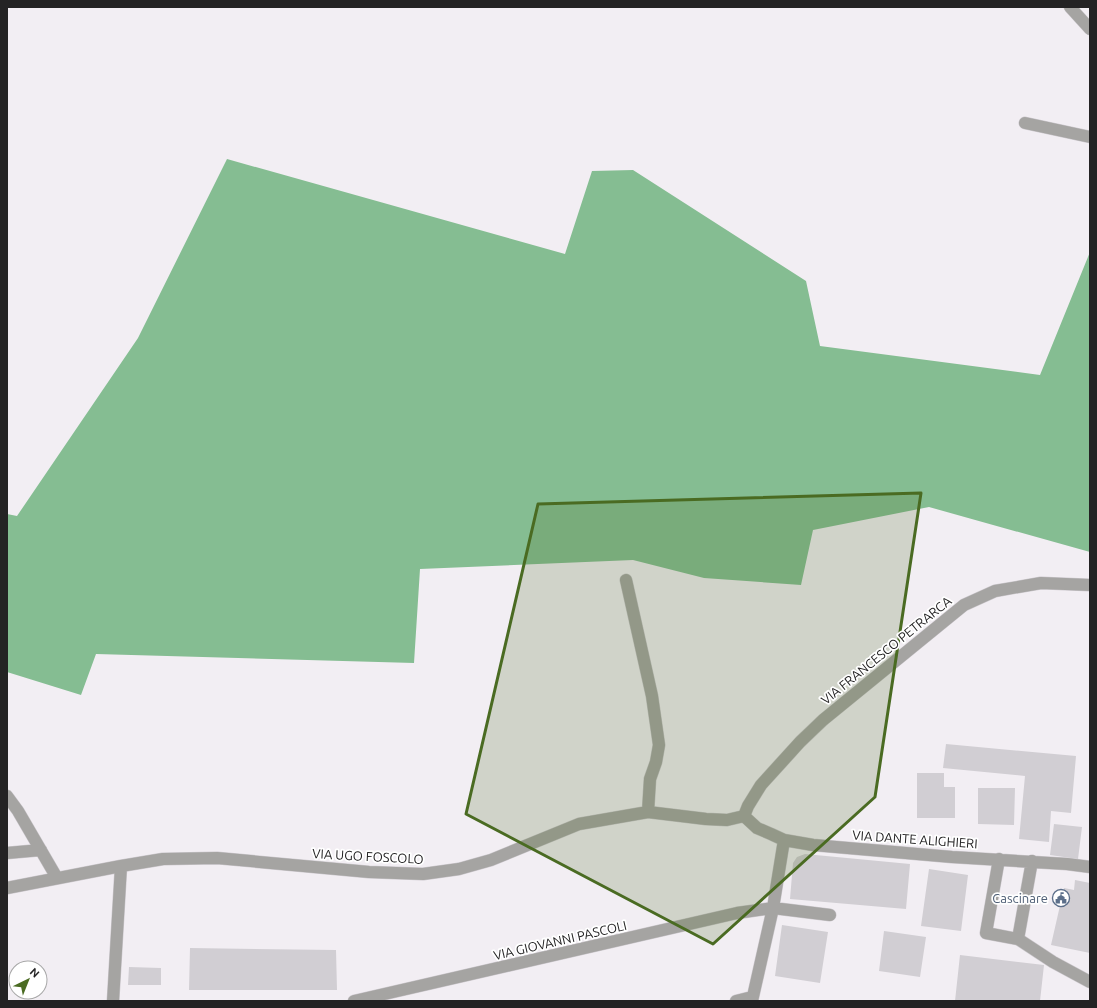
<svg xmlns="http://www.w3.org/2000/svg" width="1097" height="1008" viewBox="0 0 1097 1008" font-family="Ubuntu,sans-serif">
  <style>
    .forest { fill: #85bd92 }
    .building { fill: #d1ced3 }
    .lines { fill: none; stroke-linecap: round; stroke-linejoin: round }
    .minor-casing { stroke: #cdc9ce; stroke-width: 13 }
    .minor { stroke: #a5a4a2; stroke-width: 12 }
    .marked { fill: #4a6b22; fill-opacity: 0.2; stroke: #4a6b22; stroke-width: 3; stroke-linejoin: round }
    .labels { text-anchor: middle; stroke-width: 3.5; stroke-linejoin: round; paint-order: stroke }
    .street-label { font-size: 13px; fill: #242324; stroke: #fff }
    .service-label { font-size: 13px; fill: #4e5e75; stroke: #fff; text-anchor: end }
  </style>
  <rect width="100%" height="100%" fill="#f2eef3"/>
  <path class="forest" d="M227,159L565,254L592,171L633,170L806,281L820,346L1040,375L1090,252V552L929,507L813,530L801,585L704,578L633,560L420,569L414,663L96,654L81,695L7,672V514L17,516L138,338Z"/>
  <path class="building" d="M946,744L1076,756L1071,813L1051,811L1049,842L1019,839L1025,776L943,768Z
    M917,773H944V787H955V818H917Z
    M978,788H1015L1014,825L978,824Z
    M1054,824L1082,827L1078,859L1050,855Z
    M805,854L910,864L906,909L790,899L793,863L797,857Z
    M929,869L968,875L961,931L921,926Z
    M1075,880L1090,883V953L1051,945L1064,888L1074,890Z
    M782,925L828,932L820,983L775,976Z
    M884,931L926,937L920,977L879,971Z
    M190,948L336,950L337,990H189Z
    M960,955L1044,965L1040,1001H955Z
    M129,967L161,968V985H128Z"/>
  <g class="lines">
    <g class="minor-casing">
      <path id="minor" d="M1070,7L1090,29
        M1025,123L1090,137
        M626,580L652,696L659,745L656,762L650,779L648,812
        M7,796L18,811L57,878
        M744,816L748,806L761,785L800,742L823,720L964,605L995,591L1041,583L1090,585
        M744,816L757,828L771,834L784,840L813,845L952,857L1067,864L1090,867
        M7,853L41,850
        M999,859L986,933L1018,939
        M1032,861L1018,939L1053,962L1090,982
        M7,888L121,866L163,859L217,858L369,872L423,874L459,869L491,860L579,824L648,812L706,819L727,820L744,816
        M113,1001L121,866
        M354,1001L737,913L773,908L830,915
        M736,1001L752,997
        M752,1001L773,908L784,840"/>
    </g>
    <use href="#minor" class="minor"/>
  </g>
  <path class="marked" d="M921,493L875,797L713,944L466,814L538,504Z"/>
  <defs>
    <g id="civic-ring" transform="scale(0.9)"><circle r="9.5" fill="#fff" stroke="#5c6f8a" stroke-width="1.5"/><path d="M-.6-6.5H3V-4.5H.6V-3L4-1V1h2V6H-6V1h2V-1L-.6-3ZM-1.2 2.5V6h2.4V2.5Z" fill="#5c6f8a"/></g>
  </defs>
  <g fill-rule="evenodd">
    <use href="#civic-ring" x="1061" y="898"/>
  </g>
  <g class="labels">
    <g class="street-label">
      <text transform="translate(886 650) rotate(-39)" y="5">VIA FRANCESCO PETRARCA</text>
      <text transform="translate(915 839) rotate(4)" y="5">VIA DANTE ALIGHIERI</text>
      <text transform="translate(368 856) rotate(3)" y="5">VIA UGO FOSCOLO</text>
      <text transform="translate(560 940) rotate(-13)" y="5">VIA GIOVANNI PASCOLI</text>
    </g>
    <g class="service-label">
      <text x="1048" y="903">Cascinare</text>
    </g>
  </g>
  <rect width="1097" height="1008" fill="none" stroke="#242324" stroke-width="16"/>
  <g transform="translate(28 980) rotate(43)"><circle r="19" fill="#ffffff" stroke="#a7a7a7"/>
  <path d="M0-3L7 15L0 10L-7 15Z" fill="#4a6b22"/>
  <text y="-6" font-size="11" font-weight="bold" text-anchor="middle" fill="#242324">N</text>
  </g>
</svg>
